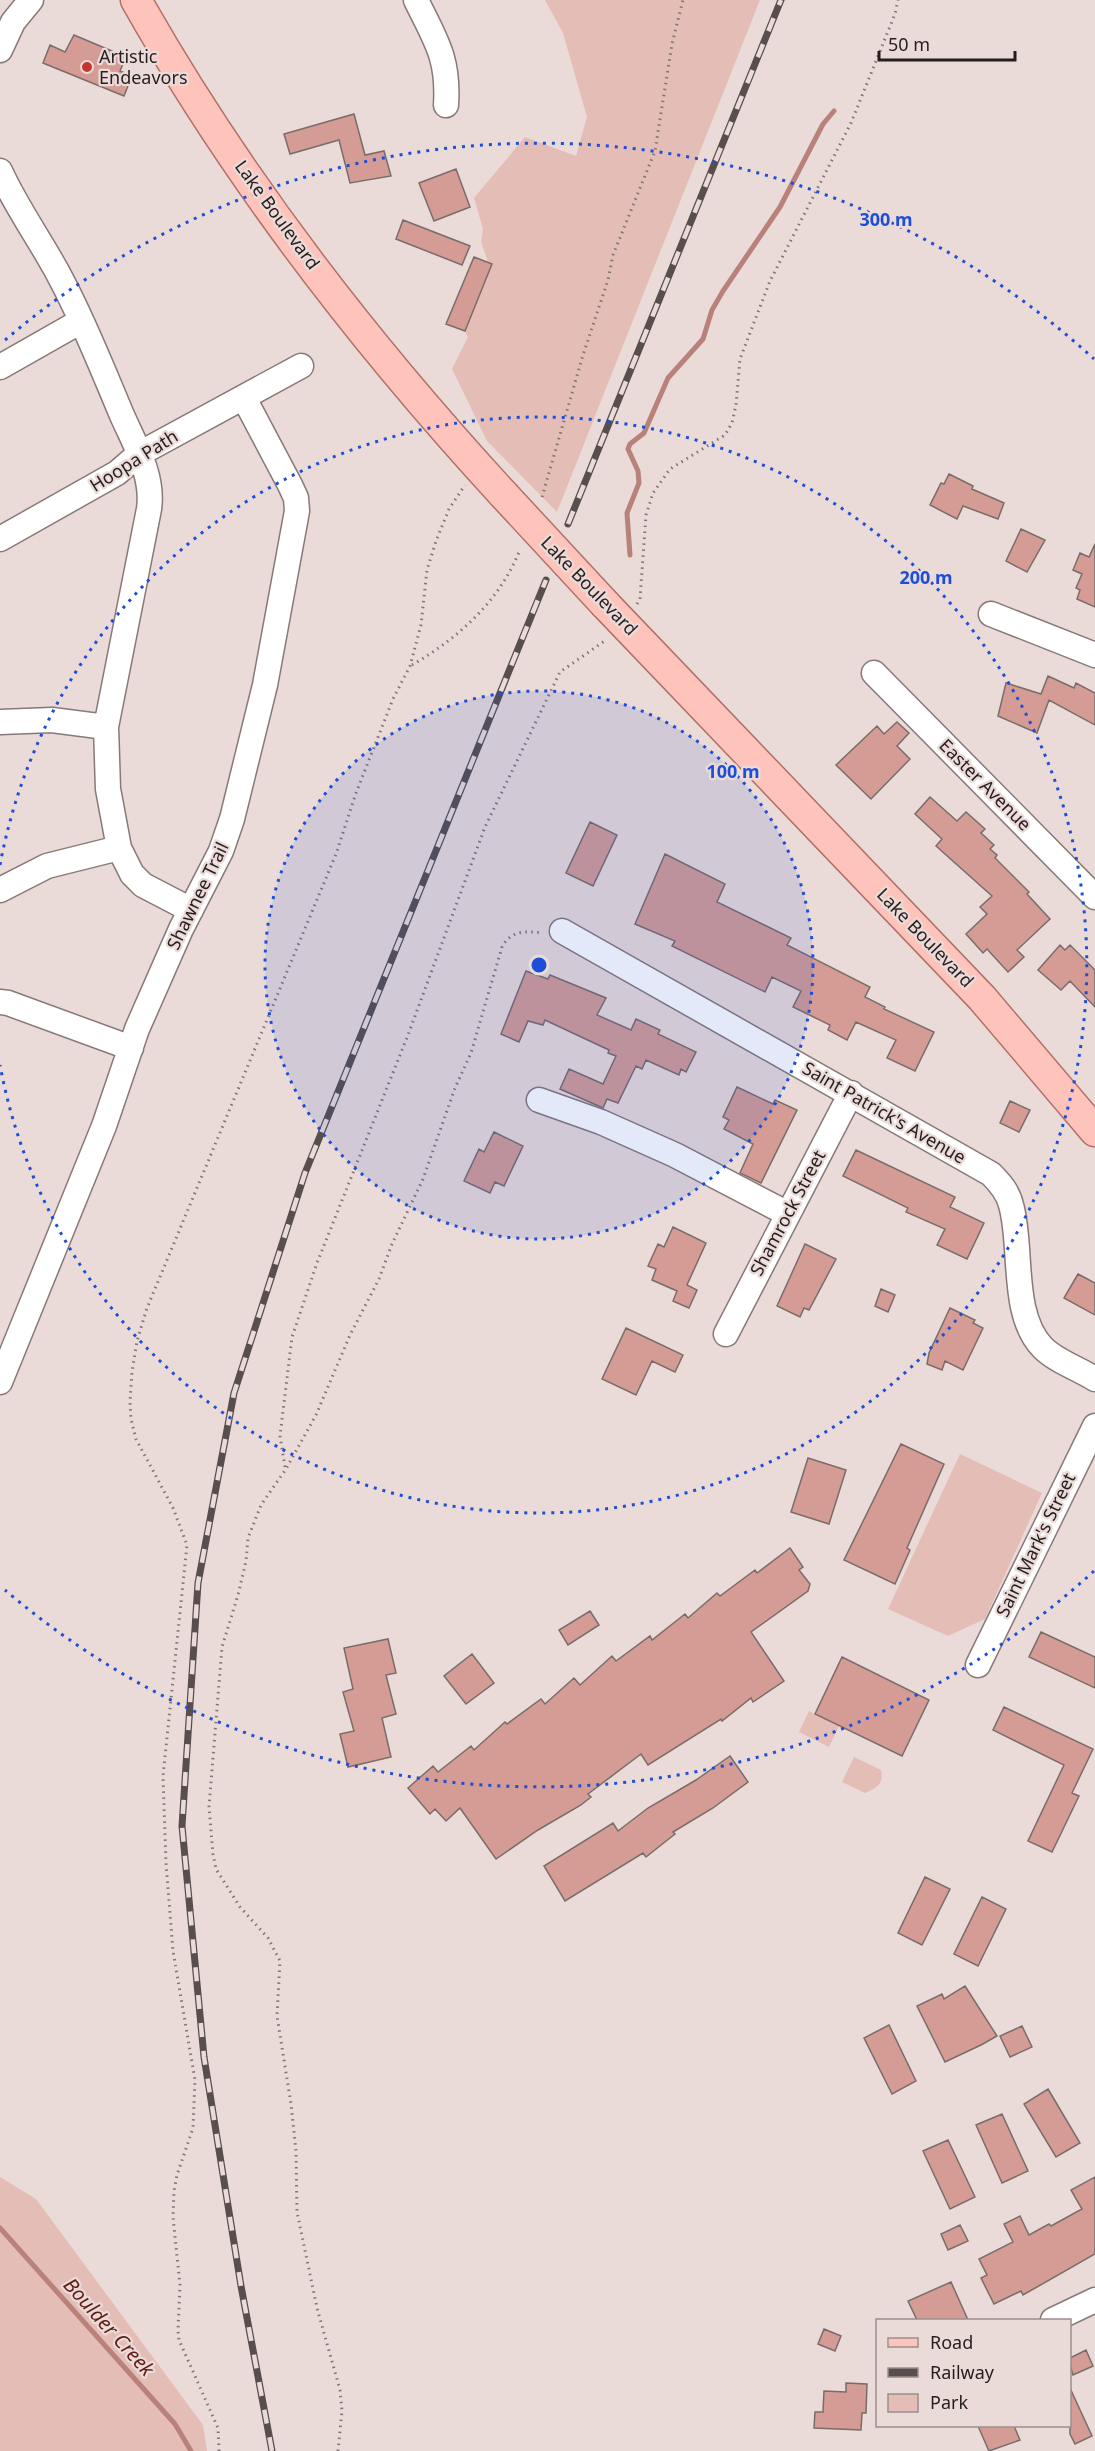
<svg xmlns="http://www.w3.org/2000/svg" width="1095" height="2451" viewBox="0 0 1095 2451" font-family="'Noto Sans',sans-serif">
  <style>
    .green { fill: #e4bdb7 }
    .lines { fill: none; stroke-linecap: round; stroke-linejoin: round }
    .stream { stroke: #b8827b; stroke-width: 5 }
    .building { fill: #d49c94; stroke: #796c6a; stroke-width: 1.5 }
    .minor-casing { stroke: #877977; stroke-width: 27 }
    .major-casing { stroke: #b27067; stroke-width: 33 }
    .path { stroke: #807573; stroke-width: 3; stroke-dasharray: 1.5 4.5; stroke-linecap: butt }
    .minor { stroke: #fff; stroke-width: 24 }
    .major { stroke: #fec4bc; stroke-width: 30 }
    .rail-casing { stroke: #574e4d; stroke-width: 7 }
    .rail { stroke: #ebdbd8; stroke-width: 4.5; stroke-dasharray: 14; stroke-linecap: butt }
    .major-bridge-casing { stroke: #b27067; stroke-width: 33; stroke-linecap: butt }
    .major-bridge { stroke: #fec4bc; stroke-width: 30 }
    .ring { fill: none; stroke: #1d4ed8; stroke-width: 3; stroke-dasharray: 3 6 }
    .poi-dot { fill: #c3352d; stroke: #ebdbd8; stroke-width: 2 }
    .labels { text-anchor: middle; stroke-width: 4.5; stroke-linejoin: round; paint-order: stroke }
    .poi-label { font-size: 18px; fill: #241e1d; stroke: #ebdbd8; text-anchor: start }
    .street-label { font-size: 18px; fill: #241e1d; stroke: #ebdbd8 }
    .water-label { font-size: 20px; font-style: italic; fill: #5f1c17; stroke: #ebdbd8 }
    .centre { fill: #1d4ed8; stroke: #ebdbd8; stroke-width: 3 }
    .ring-label { font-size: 18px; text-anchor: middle; font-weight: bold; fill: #1d4ed8; stroke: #ebdbd8; stroke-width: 4.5; stroke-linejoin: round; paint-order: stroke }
  </style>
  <rect width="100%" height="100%" fill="#ebdbd8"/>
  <path class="green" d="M545,0H760L557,512L487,441L452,369L468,337L465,331L492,264L488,262L481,242L483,229L474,198L525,137L576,156L587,117L563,33Z
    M960,1454L1042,1493L985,1619L948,1636L888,1609Z
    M809,1711L839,1726L829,1747L799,1732Z
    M854,1757L881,1770C884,1784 877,1788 865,1793L842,1782Z
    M0,2177L36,2199L203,2425L207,2451H0Z"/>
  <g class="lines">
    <path class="stream" d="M630,555L627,513L639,483L638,471L628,449L630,444L644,433L668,378L703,339L712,310L723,291L780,207L823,124L834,111
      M0,2228L175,2424L191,2451"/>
  </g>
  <path class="building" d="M74,35L126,57L120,71L132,76L124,96L43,63L50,45L65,52Z
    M354,114L365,155L384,151L391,176L350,183L339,140L290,154L284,134Z
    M456,169L470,207L434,221L419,183Z
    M403,220L470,246L462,265L396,239Z
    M474,257L492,264L465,331L446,324Z
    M949,474L973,486L972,489L1004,503L998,519L963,506L957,519L930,505L941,483L944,484Z
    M1021,529L1045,540L1027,572L1006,561Z
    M1095,544V607L1077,599L1080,590L1076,588L1082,574L1073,570L1080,553L1089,557Z
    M1048,676L1074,688L1076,683L1095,693V725L1049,700L1037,733L998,716L1006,683L1041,694Z
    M897,722L909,733L897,746L910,759L871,799L836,765L877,726L884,734Z
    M930,797L957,821L966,812L985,829L981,833L994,845L990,849L997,855L995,858L1029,892L1027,894L1050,919L1017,950L1024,957L1008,972L987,949L983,953L966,934L987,914L980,907L992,896L936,846L942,839L915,814Z
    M590,822L617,835L593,886L566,873Z
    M665,854L725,884L717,902L791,938L787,945L870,987L865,997L885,1007L884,1009L934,1032L915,1071L887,1058L896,1040L856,1022L847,1040L828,1030L830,1025L793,1007L801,991L772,977L765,992L672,946L675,941L635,924Z
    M1060,945L1065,950L1070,945L1095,970V1007L1070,981L1061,990L1038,970Z
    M526,971L548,979L550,975L606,998L597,1015L631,1030L636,1019L660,1030L658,1034L696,1052L686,1072L681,1069L679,1075L646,1060L642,1069L636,1066L618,1103L607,1099L603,1108L560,1089L569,1069L603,1084L616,1056L608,1053L609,1050L545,1020L543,1025L528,1021L519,1042L501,1034Z
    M737,1087L773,1104L775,1100L797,1110L761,1183L740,1173L753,1144L724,1129L729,1120L723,1117Z
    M1010,1101L1030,1110L1019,1132L1000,1123Z
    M494,1132L523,1146L504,1186L495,1182L490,1193L464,1181L479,1149L484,1152Z
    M856,1150L955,1197L950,1207L984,1223L967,1259L937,1245L945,1229L906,1212L908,1208L843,1176Z
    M673,1227L706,1243L687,1285L697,1290L689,1308L673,1301L677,1291L652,1280L656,1269L648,1266L658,1244L664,1247Z
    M805,1244L836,1259L809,1310L804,1308L800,1317L777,1306Z
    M1078,1274L1095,1283V1315L1064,1298Z
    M881,1289L895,1295L888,1312L875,1306Z
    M950,1308L975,1320L973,1323L983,1328L963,1370L945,1361L942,1370L927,1364L929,1353Z
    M626,1328L683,1355L675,1372L652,1361L636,1395L602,1379Z
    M901,1444L944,1464L907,1548L910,1550L895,1584L844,1560Z
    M808,1458L846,1470L829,1524L791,1512Z
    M790,1548L803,1567L799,1570L810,1584L808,1591L751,1632L784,1681L753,1702L751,1698L722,1721L721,1719L648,1765L641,1754L588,1794L591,1797L581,1805L538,1830L496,1859L460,1808L446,1821L435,1809L430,1814L408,1788L433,1766L438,1772L471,1746L474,1750L505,1722L507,1724L541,1699L545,1704L574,1678L580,1685L612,1656L616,1661L650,1636L652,1640L685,1614L688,1618L717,1593L720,1596L755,1570L757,1573Z
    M590,1611L599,1625L568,1645L559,1630Z
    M1041,1632L1095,1657V1688L1029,1657Z
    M388,1639L396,1673L386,1675L396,1714L382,1718L391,1757L348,1767L340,1734L354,1731L343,1692L353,1689L344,1648Z
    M472,1654L494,1683L466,1704L444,1676Z
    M842,1657L929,1700L902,1756L815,1714Z
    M1004,1707L1093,1749L1072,1793L1079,1796L1052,1852L1028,1841L1064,1765L993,1730Z
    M730,1756L748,1782L713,1808L673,1832L675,1834L646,1857L643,1853L565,1901L544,1866L613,1823L618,1831L648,1808L696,1780Z
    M925,1877L950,1889L922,1945L898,1933Z
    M982,1897L1006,1909L978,1966L954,1954Z
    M965,1986L997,2036L981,2045L945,2062L917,2006L942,1994L944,1999Z
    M889,2025L916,2081L892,2094L864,2038Z
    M1022,2026L1032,2047L1010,2057L1000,2036Z
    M1048,2089L1080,2143L1056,2157L1024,2104Z
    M1002,2114L1028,2171L1002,2183L976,2125Z
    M948,2140L975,2197L950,2209L923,2151Z
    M1095,2177V2254L1023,2295L1021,2291L994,2304L981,2278L987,2275L979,2259L1013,2242L1004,2224L1020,2216L1029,2235L1049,2224L1051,2226L1082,2209L1071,2190Z
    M960,2225L968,2241L948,2250L941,2234Z
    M951,2282L968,2320H917L908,2301Z
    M824,2329L841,2336L835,2351L818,2344Z
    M1086,2350L1093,2366L1073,2375L1070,2365V2358Z
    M846,2383L867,2384L866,2413H862L861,2430L814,2428L815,2412H823L824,2391L846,2392Z
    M1070,2388L1092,2436L1075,2444L1070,2434Z
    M978,2426H1014L1020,2440L989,2451Z"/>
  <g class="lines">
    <g class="minor-casing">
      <path id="minor" d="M416,0C436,41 449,58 446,105
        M0,50L13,22L31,0
        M0,171C17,209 42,242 61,279C84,322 102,368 121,413C134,443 154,475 149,509L106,727L108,789L119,848L132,874L143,885L191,910
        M0,367L81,321
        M0,539L117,473L139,454L301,366
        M991,614L1095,655
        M874,673L1095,897
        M0,722L52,720L106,727
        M0,890L47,866L119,848
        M562,931L991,1174C1000,1183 1008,1192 1011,1205C1023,1246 1010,1315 1043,1348C1056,1361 1079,1369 1095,1379
        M0,1002L8,1003L131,1048
        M539,1100L601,1122L675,1155L788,1214
        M726,1334L851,1093
        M0,1382L104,1126L137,1029L181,929L221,851L232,819L265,685L297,511L296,498L290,485L244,398
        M978,1665L1095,1426
        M1053,2320L1095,2300"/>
    </g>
    <g class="major-casing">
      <path id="major" d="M136,0C237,179 365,344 504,495
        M605,604L982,998L1095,1131"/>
    </g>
    <path class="path" d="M542,497L583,355L608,280L613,255L655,151L672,44L683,0
      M637,604L640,599L646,515L653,493L670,469L725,435L732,423L736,405L740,359L770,281L851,123L895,14L898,0
      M412,665C458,638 498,603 519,552
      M285,1467L280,1436L292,1337L317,1263L408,1035L485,827L560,672L606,640
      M219,2451L218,2428L179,2340L178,2330L180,2285L173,2217L174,2191L177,2175L193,2128L195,2080L173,1951L166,1863L163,1776L187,1545L173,1508L136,1439L131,1419L130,1402L132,1372L137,1341L147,1308L336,854L356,793L393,699L410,666L421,625L427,570L436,541L449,509L465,485
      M338,2451L342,2411L340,2390L317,2308L297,2212L296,2151L291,2104L277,2016L280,1961L268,1938L240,1907L223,1880L216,1869L213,1854L209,1807L222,1647L238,1595L246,1561L248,1538L261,1505L286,1469L316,1415L350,1335L379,1279L392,1244L423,1179L455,1088L471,1053L502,947C511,930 526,931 543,933"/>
    <use href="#minor" class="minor"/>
    <use href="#major" class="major"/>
    <g class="rail-casing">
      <path id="rail" d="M568,524L781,0
        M272,2451L241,2286L204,2057L182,1826L198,1583L234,1393L305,1173L546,580"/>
    </g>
    <use href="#rail" class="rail"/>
    <g class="major-bridge-casing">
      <path id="major-bridge" d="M504,495L605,604"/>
    </g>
    <use href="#major-bridge" class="major-bridge"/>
  </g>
  <circle cx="539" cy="965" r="274" fill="#1d4ed8" fill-opacity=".12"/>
  <g class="ring">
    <circle cx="539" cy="965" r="274"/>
    <path d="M0 865A548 548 0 1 1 0 1065"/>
    <path d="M1094 1571A822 822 0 0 1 5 1590M5 340A822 822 0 0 1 1094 359"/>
  </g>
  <circle class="poi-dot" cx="87" cy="67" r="6"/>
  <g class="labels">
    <g class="poi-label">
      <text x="99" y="63">Artistic<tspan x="99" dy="21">Endeavors</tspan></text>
    </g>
    <g class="street-label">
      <text transform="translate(277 215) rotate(54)" y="6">Lake Boulevard</text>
      <text transform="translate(134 461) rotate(-32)" y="6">Hoopa Path</text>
      <text transform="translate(589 586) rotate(46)" y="6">Lake Boulevard</text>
      <text transform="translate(985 785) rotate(45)" y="6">Easter Avenue</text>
      <text transform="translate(198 896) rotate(-64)" y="6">Shawnee Trail</text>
      <text transform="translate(925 938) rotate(46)" y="6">Lake Boulevard</text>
      <text transform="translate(884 1113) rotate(30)" y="6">Saint Patrick's Avenue</text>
      <text transform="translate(788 1213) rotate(-62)" y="6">Shamrock Street</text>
      <text transform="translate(1036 1545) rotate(-64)" y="6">Saint Mark's Street</text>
    </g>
    <g class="water-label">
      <text transform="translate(109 2327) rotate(48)" y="7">Boulder Creek</text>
    </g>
  </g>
  <circle cx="539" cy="965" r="9" class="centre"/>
  <g class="ring-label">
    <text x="886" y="226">300 m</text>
    <text x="926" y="584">200 m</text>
    <text x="733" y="778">100 m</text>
  </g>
  <rect x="876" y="2319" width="195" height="108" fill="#ebdbd8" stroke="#9b8f8d" stroke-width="1.5"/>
  <rect x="888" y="2338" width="30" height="9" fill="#fec4bc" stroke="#9b8f8d" stroke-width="1.5"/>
  <text x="930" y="2349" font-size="18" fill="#241e1d">Road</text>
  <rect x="888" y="2368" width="30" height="9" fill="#574e4d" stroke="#9b8f8d" stroke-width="1.5"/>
  <text x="930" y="2379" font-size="18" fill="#241e1d">Railway</text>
  <rect x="888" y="2394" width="30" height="18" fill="#e4bdb7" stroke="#9b8f8d" stroke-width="1.5"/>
  <text x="930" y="2409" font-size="18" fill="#241e1d">Park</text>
  <path d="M879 51v9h136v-9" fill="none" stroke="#241e1d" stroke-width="3"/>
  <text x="888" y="51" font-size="18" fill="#241e1d" stroke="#ebdbd8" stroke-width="4.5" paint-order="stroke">50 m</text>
</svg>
